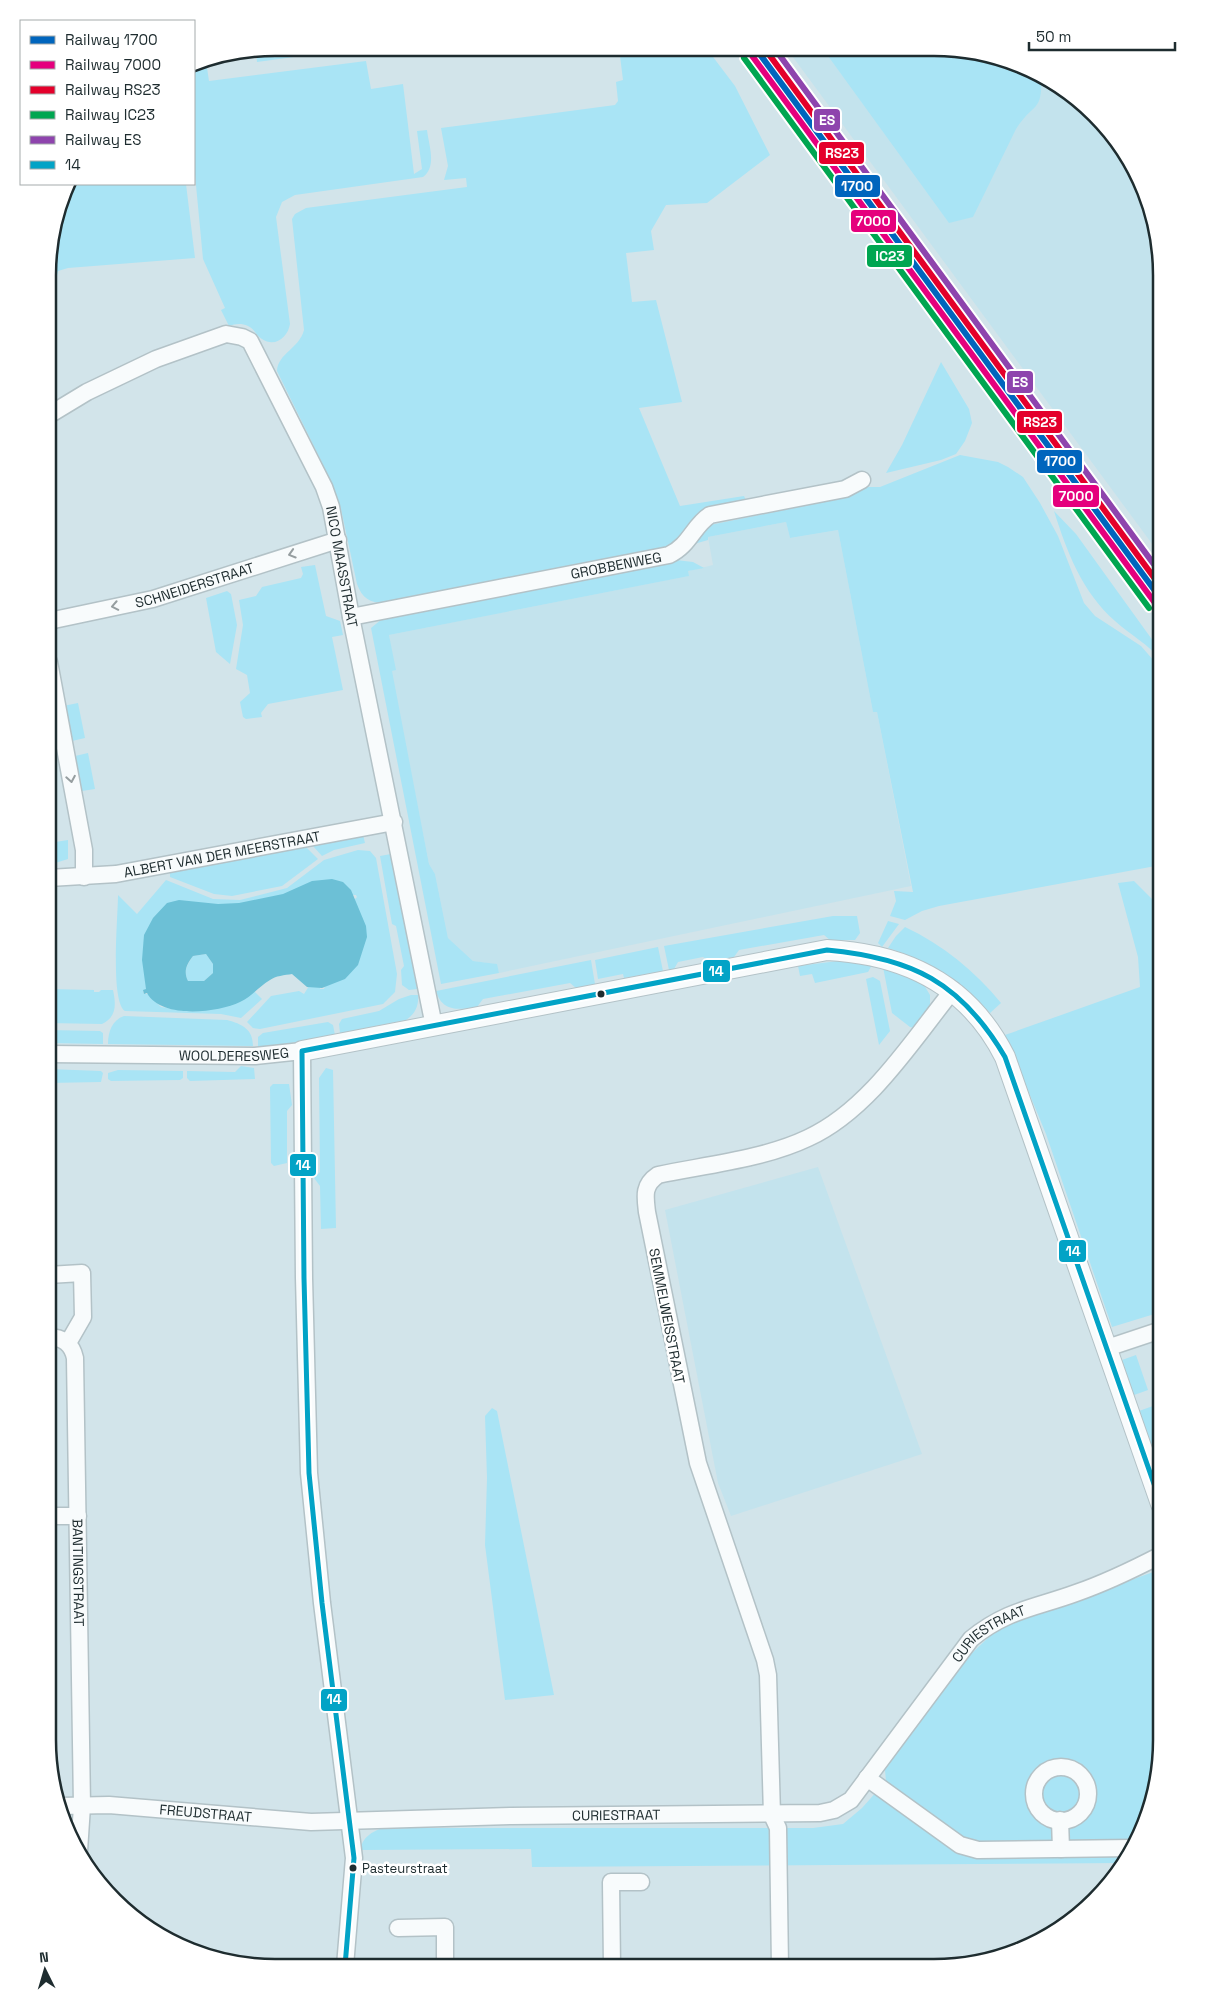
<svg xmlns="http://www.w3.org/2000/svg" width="1209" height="2015" viewBox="0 0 1209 2015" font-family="'Space Grotesk',sans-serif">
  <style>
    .built { fill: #c3e3ed }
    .green { fill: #a9e4f5 }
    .water { fill: #6cc0d6; fill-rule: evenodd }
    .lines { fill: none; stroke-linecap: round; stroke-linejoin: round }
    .minor-casing { stroke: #b3c2c7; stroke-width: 19 }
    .tertiary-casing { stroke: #b3c2c7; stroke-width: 22 }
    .minor { stroke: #f8fbfc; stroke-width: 16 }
    .tertiary { stroke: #f8fbfc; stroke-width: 20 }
    .bus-1-casing { stroke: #fff; stroke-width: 9 }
    .bus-1 { stroke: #02a3c6; stroke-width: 5 }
    .rail-1-casing { stroke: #fff; stroke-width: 10 }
    .rail-2-casing { stroke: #fff; stroke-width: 10 }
    .rail-3-casing { stroke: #fff; stroke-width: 10 }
    .rail-4-casing { stroke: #fff; stroke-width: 10 }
    .rail-5-casing { stroke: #fff; stroke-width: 10 }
    .rail-1 { stroke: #0065bd; stroke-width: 6 }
    .rail-2 { stroke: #e5007d; stroke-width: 6 }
    .rail-3 { stroke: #e4002b; stroke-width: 6 }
    .rail-4 { stroke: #00a651; stroke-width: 6 }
    .rail-5 { stroke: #8e44ad; stroke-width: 6 }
    .oneway { stroke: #969ea0 }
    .bus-dot { fill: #1e2c2f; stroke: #fff; stroke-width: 2 }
    .labels { text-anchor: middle; stroke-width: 5; stroke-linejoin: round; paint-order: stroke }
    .bus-label { font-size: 13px; fill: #1e2c2f; stroke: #fff; text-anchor: start }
    .street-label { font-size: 14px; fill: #1e2c2f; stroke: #fff }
    .rim { fill: none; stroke: #1e2c2f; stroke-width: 2.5 }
    .line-badge { stroke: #fff; stroke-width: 2 }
    .badge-label { font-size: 14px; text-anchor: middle; font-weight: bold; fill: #fff }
  </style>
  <rect width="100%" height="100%" fill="#d2e4ea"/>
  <path class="built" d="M787,49H964L1021,65L1072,95L1115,137L1144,189L1161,276V556Z
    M786,522L790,538L838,530L873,712H877L911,886L499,973L496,964L473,961L448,938L435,874L429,864L391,671L395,670L389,635L688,576V571L713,565L708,537Z
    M818,1167L922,1454L731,1516L718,1483L665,1210Z"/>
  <path class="green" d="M276,48H315L316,54L257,62L256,51Z
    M619,48L707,49L735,86L770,155L707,203L666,205L651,231L654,250L626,253L632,302L656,300L682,402L639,408L680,506L744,496L747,503L699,512L678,541L667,548L384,603C370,603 362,598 357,584L341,509L329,477L277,371C278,353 299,349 304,330L292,219L295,214L306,208L467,187L466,178L444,180L448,166L441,128L615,105L618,101L616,82L623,80Z
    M823,49H963L1021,65L1041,77C1043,113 1032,103 1016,129L973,217L949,223Z
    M206,61L209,81L366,61L371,89L403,84L414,174L422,169L417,131L427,130C429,146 437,167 423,177L295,195L282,202L276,217L290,324C288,337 275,348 262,339C256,336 255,329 248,326C241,323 235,324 229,326L221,310L225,308L203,259L194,164V64Z
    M68,184H186L195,258L68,268L58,271L52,304L49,305V246Z
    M941,362L969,409L972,423L965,441L956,454L941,460L886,473L902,445Z
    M960,455L998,462L1008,467L1023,477L1040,503L1058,536L1084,603L1095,616L1141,646L1161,669V865L939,906L922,911L905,920L890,916L896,901L894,891L913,892L877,712H873L838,530L790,538L786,522L708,537V540L694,544L703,529L710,525L844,498L863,487H880Z
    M1054,511L1076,534L1161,652V661C1149,644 1130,635 1115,621C1082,592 1067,552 1054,511Z
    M676,560L693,562L704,568L688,571L689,576L389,635L396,670L392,671L429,864L435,874L448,938L473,961L497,964L499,973L441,984L371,628L382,619Z
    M315,565L326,616L340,621L343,635L332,637L343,690L268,704L261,713L262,717L246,719L243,717L240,702L250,693L247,675L236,669L243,625L239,600L256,596L262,587L301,578L303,574L301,567Z
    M227,591L231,594L237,625L230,664L216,652L206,598Z
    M78,703L85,738L72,741L63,706Z
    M88,753L95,789L82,791L75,756Z
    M363,835L365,843L334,850L322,856L312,845Z
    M68,840V859L52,864V870H49V843Z
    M305,846L318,859L282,886L232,896L214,894L170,877V873Z
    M358,850L370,851L376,858L397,974L395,992L383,1004L260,1029L253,1028L247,1022L271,996L299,991L304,994L309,986L320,985V989H324L355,899L357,897L356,895L290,894L252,904L148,990L143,991L144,994H148L161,1007L173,1009L255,992L262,999L241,1018L221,1014L125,1011C110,1001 118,917 118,895L137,914L166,880L213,899L240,900L287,888L324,860Z
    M391,854L417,989L409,990L402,985L401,970L404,966L396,926L392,924L380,856Z
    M1134,881L1154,901L1161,902V1312L1112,1327L1046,1134L1005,1035L1140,987L1138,957L1118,883Z
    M833,916H857L860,933L855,940H830L824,935L739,950L734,957L710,962L703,957L678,962L674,969L669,970L664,946Z
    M888,921L899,924L882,947L878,943Z
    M905,927C943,945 975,971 1001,1003L990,1013C962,981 928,961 888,948L896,936Z
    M658,947L663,971L624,978L623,974L598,979L595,960Z
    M206,954L213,964V973L204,981H188C183,971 187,965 193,956Z
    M591,960L595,984L576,988L570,983L483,999L477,1007C459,1010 442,1012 436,991Z
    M838,961L872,965L868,972L815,983L812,974L800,976L798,966Z
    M883,967L924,985L930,995V1005L914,1028L910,1027L892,1013Z
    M873,977L880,981L890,1031L879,1045L866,979Z
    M48,989L94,990V992H99L101,990H113C116,1004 117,1017 102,1024L48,1023Z
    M411,995H418C419,1006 415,1014 406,1020L340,1033L339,1024L342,1019L379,1011L399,999Z
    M124,1016L227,1020C242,1024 253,1029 253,1046L108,1044C108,1032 112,1020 124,1016Z
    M328,1022L333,1025L335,1035L280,1045L258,1047V1037L263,1033Z
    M48,1030L100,1031L103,1033V1044L48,1043Z
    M241,1066L254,1068L255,1079L190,1081L187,1078V1071L235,1072Z
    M326,1068L333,1070L336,1228L321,1229L320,1186L314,1178L320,1172L319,1078Z
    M48,1069L101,1071L103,1073L101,1082L48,1083Z
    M118,1070L183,1071V1078L180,1080L111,1081L108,1079V1073Z
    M273,1084H289L292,1105L287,1111V1163L274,1166L271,1163L270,1087Z
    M1136,1355L1148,1390L1134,1395L1122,1360Z
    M1153,1406L1161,1429V1441L1151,1444L1139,1411Z
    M492,1408L497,1411L554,1695L505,1700L485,1545L487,1478L485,1416Z
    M1156,1571L1161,1572V1755L1144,1826L1123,1863L532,1867L531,1849L361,1850C361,1838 373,1831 383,1828H813L843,1824L862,1808L886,1781L885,1770L890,1763L971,1654L990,1636L1012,1623Z"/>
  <path class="water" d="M332,879L343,882L351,890L366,926L367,937L358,965L345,979L322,988L307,987L292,974C285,975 275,976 270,980C258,987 253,996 240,1002C217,1013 161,1019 147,993L144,994L143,990L146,989L142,960L144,935L153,918L167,903L179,900L218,904L239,903L283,894L312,881ZM206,954L213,964V973L204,981H188C183,971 187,964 193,956Z"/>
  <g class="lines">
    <g class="minor-casing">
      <g id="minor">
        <path id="s1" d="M49,415L87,392L156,359L226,334L242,337L250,341L324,487L331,507L351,617L434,1026"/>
        <path id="s2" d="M351,617L669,555C690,545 693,526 710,515L845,489L862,480"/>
        <path id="s3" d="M49,621L153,599L338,540"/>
        <path d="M49,662L84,850V877"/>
        <path id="s4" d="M49,878L116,874L394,822"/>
        <path id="s5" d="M48,1054L255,1056L302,1051L304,1278L309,1473L322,1603L354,1858L345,1966"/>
        <path d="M48,1275L82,1273L83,1317L68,1343"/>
        <path id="s6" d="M48,1337C63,1337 72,1344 75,1358L82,1806L79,1851"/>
        <path d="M1107,1348L1161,1330"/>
        <path d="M48,1516H78"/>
        <circle cx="1061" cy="1794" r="27"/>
        <path d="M867,1778L960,1845L978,1850L1132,1848"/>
        <path id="s7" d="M61,1806L109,1805L311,1822L511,1816L820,1813L834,1810L851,1800L971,1639C1006,1610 1035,1608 1076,1593C1105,1583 1134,1569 1161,1555"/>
        <path d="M1060,1820L1061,1849"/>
        <path d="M398,1928L445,1927V1966"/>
        <path d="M612,1967L611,1882H641"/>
        <path d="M780,1967L778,1828L772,1815L768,1675L765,1660L698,1463L647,1212C645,1196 643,1185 658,1175C706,1165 764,1159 808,1138C869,1110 912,1041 953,990"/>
      </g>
    </g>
    <g class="tertiary-casing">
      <path id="tertiary" d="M302,1051L827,950C906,954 969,985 1005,1057L1161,1504"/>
    </g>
    <use href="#minor" class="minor"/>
    <use href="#tertiary" class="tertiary"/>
    <g class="bus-1-casing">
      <path id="bus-1" d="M345,1966L354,1858L322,1603L309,1473L304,1278L302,1051L827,950C912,958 961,982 1005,1057L1161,1504"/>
    </g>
    <use href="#bus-1" class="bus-1"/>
    <g class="rail-1-casing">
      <path id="rail-1" d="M756,49L1161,599"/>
    </g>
    <g class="rail-2-casing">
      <path id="rail-2" d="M750,53L1155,603"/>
    </g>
    <g class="rail-3-casing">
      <path id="rail-3" d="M765,49L1161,587"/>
    </g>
    <g class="rail-4-casing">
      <path id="rail-4" d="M744,58L1149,608"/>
    </g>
    <g class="rail-5-casing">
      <path id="rail-5" d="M775,49L1161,574"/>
    </g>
    <use href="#rail-1" class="rail-1"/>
    <use href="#rail-2" class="rail-2"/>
    <use href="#rail-3" class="rail-3"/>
    <use href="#rail-4" class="rail-4"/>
    <use href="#rail-5" class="rail-5"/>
  </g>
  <defs><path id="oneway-chevron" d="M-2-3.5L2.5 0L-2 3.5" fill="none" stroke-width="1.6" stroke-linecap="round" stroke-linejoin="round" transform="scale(1.25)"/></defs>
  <g class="oneway">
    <use href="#oneway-chevron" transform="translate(292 554) rotate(163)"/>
    <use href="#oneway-chevron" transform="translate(115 606) rotate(169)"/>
    <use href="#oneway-chevron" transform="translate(71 779) rotate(80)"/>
  </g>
  <g class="bus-dot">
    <circle cx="601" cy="994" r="4.5"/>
    <circle cx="353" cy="1868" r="4.5"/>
  </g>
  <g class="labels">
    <g class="bus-label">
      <text x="362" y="1873">Pasteurstraat</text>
    </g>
    <g class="street-label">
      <text dy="5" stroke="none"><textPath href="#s2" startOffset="270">GROBBENWEG</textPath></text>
      <text dy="5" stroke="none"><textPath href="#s1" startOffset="466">NICO MAASSTRAAT</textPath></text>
      <text dy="5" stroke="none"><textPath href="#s3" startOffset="150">SCHNEIDERSTRAAT</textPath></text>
      <text dy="5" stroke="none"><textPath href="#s4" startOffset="175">ALBERT VAN DER MEERSTRAAT</textPath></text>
      <text dy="5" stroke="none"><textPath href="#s5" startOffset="186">WOOLDERESWEG</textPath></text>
      <text transform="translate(667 1316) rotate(79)" y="5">SEMMELWEISSTRAAT</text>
      <text dy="5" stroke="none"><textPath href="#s6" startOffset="252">BANTINGSTRAAT</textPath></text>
      <text dy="5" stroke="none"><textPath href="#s7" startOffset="1012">CURIESTRAAT</textPath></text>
      <text dy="5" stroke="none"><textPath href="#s7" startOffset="145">FREUDSTRAAT</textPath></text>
      <text dy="5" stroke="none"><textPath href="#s7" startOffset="556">CURIESTRAAT</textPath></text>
    </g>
  </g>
  <path d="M0 0H1209V2015H0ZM275 56H934A219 219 0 0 1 1153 275V1740A219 219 0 0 1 934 1959H275A219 219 0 0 1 56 1740V275A219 219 0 0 1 275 56Z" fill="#fff" fill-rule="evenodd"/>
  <path class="rim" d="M275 56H934A219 219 0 0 1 1153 275V1740A219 219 0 0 1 934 1959H275A219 219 0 0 1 56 1740V275A219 219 0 0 1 275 56Z"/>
  <g class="line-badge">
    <rect x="813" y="108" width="28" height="24" rx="5" fill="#8e44ad"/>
    <rect x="818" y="141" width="47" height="24" rx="5" fill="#e4002b"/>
    <rect x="834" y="174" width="47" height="24" rx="5" fill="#0065bd"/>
    <rect x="850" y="209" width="47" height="24" rx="5" fill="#e5007d"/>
    <rect x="866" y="244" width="47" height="24" rx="5" fill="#00a651"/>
    <rect x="1006" y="370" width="28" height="24" rx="5" fill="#8e44ad"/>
    <rect x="1016" y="410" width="47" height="24" rx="5" fill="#e4002b"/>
    <rect x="1036" y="449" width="47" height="25" rx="5" fill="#0065bd"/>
    <rect x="1052" y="484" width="48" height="24" rx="5" fill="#e5007d"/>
    <rect x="702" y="959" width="29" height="24" rx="5" fill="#02a3c6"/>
    <rect x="289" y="1153" width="28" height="24" rx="5" fill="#02a3c6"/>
    <rect x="1058" y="1239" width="29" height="24" rx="5" fill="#02a3c6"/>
    <rect x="320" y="1688" width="28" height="24" rx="5" fill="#02a3c6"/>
  </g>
  <g class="badge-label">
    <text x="827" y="125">ES</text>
    <text x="842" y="158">RS23</text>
    <text x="857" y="191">1700</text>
    <text x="873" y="226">7000</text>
    <text x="890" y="261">IC23</text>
    <text x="1020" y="387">ES</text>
    <text x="1040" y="427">RS23</text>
    <text x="1060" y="466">1700</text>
    <text x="1076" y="501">7000</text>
    <text x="716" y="976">14</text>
    <text x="303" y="1170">14</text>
    <text x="1073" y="1256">14</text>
    <text x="334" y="1704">14</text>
  </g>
  <rect x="20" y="20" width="175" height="165" fill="#ffffff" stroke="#a5abac"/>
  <rect x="30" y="36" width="25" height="8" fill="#0065bd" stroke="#a5abac"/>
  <text x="65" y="45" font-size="15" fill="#1e2c2f">Railway 1700</text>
  <rect x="30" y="61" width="25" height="8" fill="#e5007d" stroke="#a5abac"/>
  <text x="65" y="70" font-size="15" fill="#1e2c2f">Railway 7000</text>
  <rect x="30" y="86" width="25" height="8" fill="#e4002b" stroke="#a5abac"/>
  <text x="65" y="95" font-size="15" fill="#1e2c2f">Railway RS23</text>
  <rect x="30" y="111" width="25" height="8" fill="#00a651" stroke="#a5abac"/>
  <text x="65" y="120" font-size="15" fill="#1e2c2f">Railway IC23</text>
  <rect x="30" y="136" width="25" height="8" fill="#8e44ad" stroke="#a5abac"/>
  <text x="65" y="145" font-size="15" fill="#1e2c2f">Railway ES</text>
  <rect x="30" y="161" width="25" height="8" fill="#02a3c6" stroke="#a5abac"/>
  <text x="65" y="170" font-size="15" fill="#1e2c2f">14</text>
  <g transform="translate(45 1970) rotate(355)" stroke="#ffffff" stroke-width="4" paint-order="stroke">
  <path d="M0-4L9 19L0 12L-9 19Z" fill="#1e2c2f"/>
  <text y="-8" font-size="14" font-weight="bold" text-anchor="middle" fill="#1e2c2f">N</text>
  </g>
  <path d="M1029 42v8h146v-8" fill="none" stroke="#1e2c2f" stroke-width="2.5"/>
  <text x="1036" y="42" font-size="15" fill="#1e2c2f" stroke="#ffffff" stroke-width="4" paint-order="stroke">50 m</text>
</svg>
